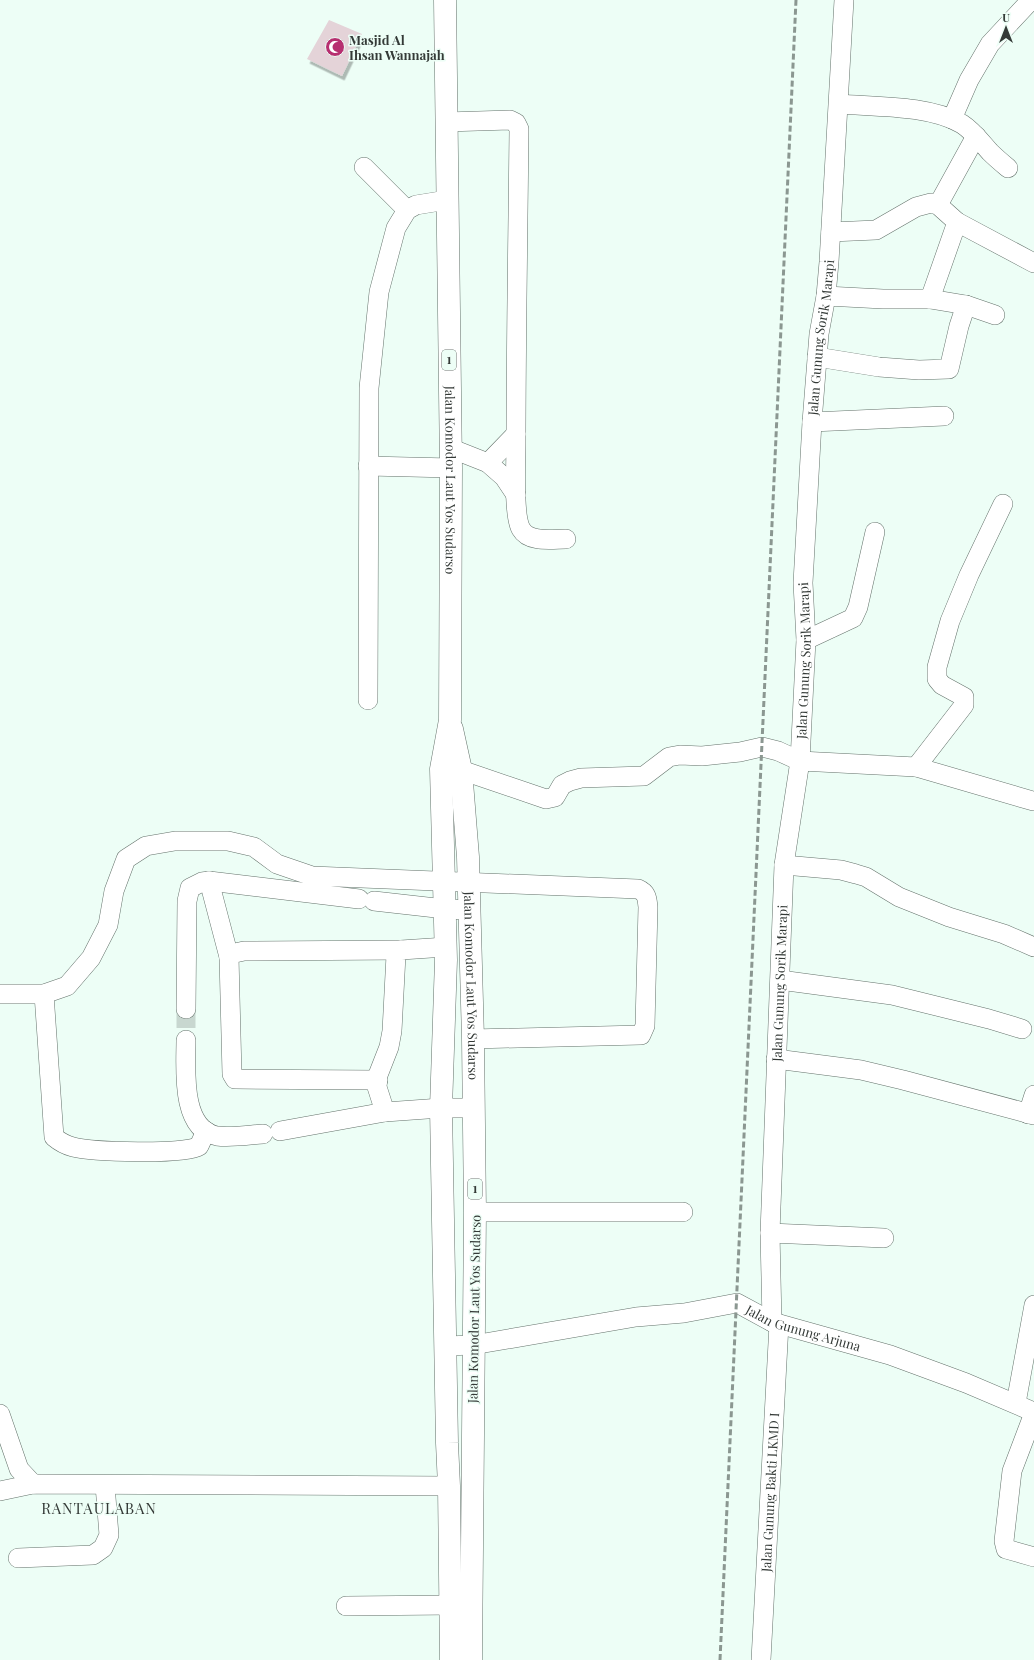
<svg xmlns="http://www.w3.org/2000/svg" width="1034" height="1660" viewBox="0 0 1034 1660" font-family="'Playfair Display',serif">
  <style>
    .building { fill: #e4d3d8; filter: url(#shadow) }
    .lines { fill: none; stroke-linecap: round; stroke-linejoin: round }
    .minor-tunnel { stroke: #c8d7d0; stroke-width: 19; stroke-dasharray: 19 10; stroke-linecap: butt }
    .minor-casing { stroke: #64726b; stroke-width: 20 }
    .highway-casing { stroke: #64726b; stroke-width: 23 }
    .minor { stroke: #fff; stroke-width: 19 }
    .highway { stroke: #fff; stroke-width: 22 }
    .rail { stroke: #8b9791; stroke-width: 3; stroke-dasharray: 6 3; stroke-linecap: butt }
    .labels { text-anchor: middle; stroke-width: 3; stroke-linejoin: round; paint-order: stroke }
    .shield { fill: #edfef6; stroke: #6c7570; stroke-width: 1 }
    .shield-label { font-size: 12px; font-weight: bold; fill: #343a37 }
    .poi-label { font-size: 13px; font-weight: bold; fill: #343a37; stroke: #edfef6; text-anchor: start }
    .street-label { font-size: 13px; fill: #343a37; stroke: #edfef6 }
    .quarter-label { font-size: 15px; letter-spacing: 1px; fill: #343a37; stroke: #edfef6 }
  </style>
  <defs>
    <filter id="shadow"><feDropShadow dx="2.5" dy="4.5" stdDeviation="0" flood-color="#0004"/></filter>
  </defs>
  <rect width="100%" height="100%" fill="#edfef6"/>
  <path class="building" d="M329,20L362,34L342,76L307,59Z"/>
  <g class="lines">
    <path class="minor-tunnel" d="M186,1009V1040"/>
    <g class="minor-casing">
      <g id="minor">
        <path d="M839,104C876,107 929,105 962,124C973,131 981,142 990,152C996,158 1002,163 1008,168"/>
        <path d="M952,119L969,80L990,44L1031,0"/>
        <path d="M446,122L510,120L516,123L519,129C518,234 516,339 516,444C516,462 513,515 521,529C529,543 552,539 566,539"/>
        <path d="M364,167L407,210"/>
        <path d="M938,205L976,136"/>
        <path d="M831,232L876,230L916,207L931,203L938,205L957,222L1034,263"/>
        <path d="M826,296L883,299H930L966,305L995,315"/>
        <path d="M930,299L957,222"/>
        <path d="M817,357L879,367L919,370L949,369L959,326L966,305"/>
        <path d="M812,422L944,416"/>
        <path d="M450,448L488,463L504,477L516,495"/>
        <path d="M488,463L516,434"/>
        <path d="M368,466L451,468"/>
        <path d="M806,640L853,618L858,607L875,532"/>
        <path d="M368,700L369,388L379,292L396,228L407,210L416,205L447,200"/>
        <path d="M916,767L964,705V697L942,685L937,679V667L950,621L969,575L1003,504"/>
        <path d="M448,769L461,770L546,799L555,797L562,785L570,781L581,778L644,776L669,757L680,755L702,756L740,752L762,747L778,751L800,761L916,767L1033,801"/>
        <path d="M784,865L841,870L856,874L866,877L899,897L949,917L1004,934L1034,947"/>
        <path d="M209,881L229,957"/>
        <path d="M374,901L445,909L470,910"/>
        <path d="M780,980L892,995L989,1019L1022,1029"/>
        <path d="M0,994H44L67,986L91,958L108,925L114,891L126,859L146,846L175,841H228L254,847L277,864L312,876L638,889C647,893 647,898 648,907L645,1026L641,1035L473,1039"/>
        <path d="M44,994L54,1137C60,1142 65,1145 73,1147C92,1152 185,1155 199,1146L206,1131"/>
        <path d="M186,1009L187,901L190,888L202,882L209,881L359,899"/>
        <path d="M186,1040C186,1067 180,1129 217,1136C231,1138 248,1135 263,1134"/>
        <path d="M776,1059L861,1070L903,1080L1034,1115"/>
        <path d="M378,1080L235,1079L232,1074L229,957L235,953L244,951L401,950"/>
        <path d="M385,1112L377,1087L378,1075L389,1047L392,1031L396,955L401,950L446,947"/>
        <path d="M1028,1114L1034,1095"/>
        <path d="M280,1131L385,1112L441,1108H474"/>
        <path d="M475,1212H683"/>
        <path d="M770,1233L884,1238"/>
        <path id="s1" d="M772,1322L770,1233L784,865L800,761L806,640L803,583L812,422L819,334L826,296L829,262L844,0"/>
        <path id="s2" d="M446,1346L473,1345L636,1317L684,1313L737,1303L772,1322L890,1355L966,1383L1034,1412"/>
        <path d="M1016,1403L1034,1305"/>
        <path d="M1034,1413L1012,1471L1004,1541L1006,1549L1034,1557"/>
        <path d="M0,1414L19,1469L33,1484"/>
        <path d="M0,1491L33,1484L449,1486"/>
        <path d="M18,1558L93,1555L103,1548L109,1535L105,1485"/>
        <path d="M346,1606L451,1605"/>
        <path id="s3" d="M761,1660L779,1324"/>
      </g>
    </g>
    <g class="highway-casing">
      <g id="highway">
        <path id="s4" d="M445,0L451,468L450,720L441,769L446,960L441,1108L447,1443L449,1486L451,1660"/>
        <path id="s5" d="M452,729L461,770L468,857L473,1039L475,1212L471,1660"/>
      </g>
    </g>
    <use href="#minor" class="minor"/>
    <use href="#highway" class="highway"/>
    <path class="rail" d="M720,1660L796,0"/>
  </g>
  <defs>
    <g id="mosque-disc" transform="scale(1)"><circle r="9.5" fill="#b72f70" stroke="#edfef6"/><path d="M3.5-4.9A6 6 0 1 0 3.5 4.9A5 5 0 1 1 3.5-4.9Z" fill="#fff"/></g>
  </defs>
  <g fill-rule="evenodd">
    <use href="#mosque-disc" x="335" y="47"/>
  </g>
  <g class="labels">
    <g class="shield">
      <rect x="442" y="350" width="14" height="20" rx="3"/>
      <rect x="468" y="1179" width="14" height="20" rx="3"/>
    </g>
    <g class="shield-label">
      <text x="449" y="364">1</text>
      <text x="475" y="1193">1</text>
    </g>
    <g class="poi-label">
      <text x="349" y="45">Masjid Al<tspan x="349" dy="15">Ihsan Wannajah</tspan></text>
    </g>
    <g class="street-label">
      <text dy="5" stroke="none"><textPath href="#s1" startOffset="987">Jalan Gunung Sorik Marapi</textPath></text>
      <text dy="5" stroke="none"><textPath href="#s4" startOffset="480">Jalan Komodor Laut Yos Sudarso</textPath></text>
      <text dy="5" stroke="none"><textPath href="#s1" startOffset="663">Jalan Gunung Sorik Marapi</textPath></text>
      <text dy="5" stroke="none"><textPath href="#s1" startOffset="339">Jalan Gunung Sorik Marapi</textPath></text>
      <text dy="5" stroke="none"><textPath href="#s5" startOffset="258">Jalan Komodor Laut Yos Sudarso</textPath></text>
      <text transform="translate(474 1309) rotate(-89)" y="5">Jalan Komodor Laut Yos Sudarso</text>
      <text dy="5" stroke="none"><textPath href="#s2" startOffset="366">Jalan Gunung Arjuna</textPath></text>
      <text dy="5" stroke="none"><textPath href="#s3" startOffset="168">Jalan Gunung Bakti LKMD I</textPath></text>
    </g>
    <g class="quarter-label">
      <text x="99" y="1514">RANTAULABAN</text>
    </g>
  </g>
  <g transform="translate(1006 28)" stroke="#edfef6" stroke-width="3" paint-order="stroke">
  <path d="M0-3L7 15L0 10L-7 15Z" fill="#343a37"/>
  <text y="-6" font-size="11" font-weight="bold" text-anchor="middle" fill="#343a37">U</text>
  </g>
</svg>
